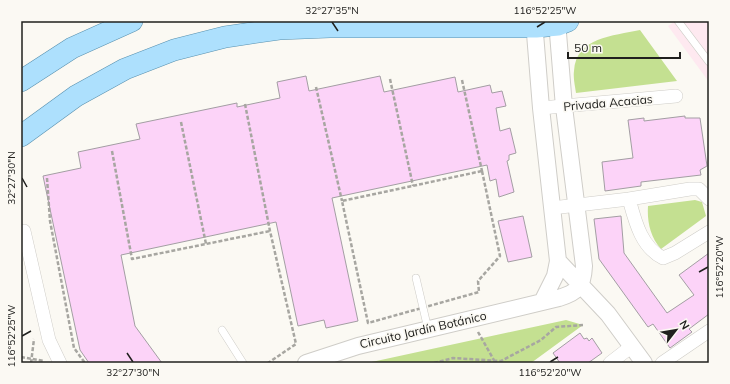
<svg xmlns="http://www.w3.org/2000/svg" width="730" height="384" viewBox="0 0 730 384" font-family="Mulish,sans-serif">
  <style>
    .industrial { fill: #fee9f0 }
    .green { fill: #c4e091 }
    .building { fill: #fcd3f8; stroke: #a39ea3 }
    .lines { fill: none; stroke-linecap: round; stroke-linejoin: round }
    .service-casing { stroke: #cfcdc8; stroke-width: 8 }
    .minor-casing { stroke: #cfcdc8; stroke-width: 14 }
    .tertiary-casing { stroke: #cfcdc8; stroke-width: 18 }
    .primary-casing { stroke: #5890ae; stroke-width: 22 }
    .path { stroke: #a7a6a1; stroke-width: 2.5; stroke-dasharray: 4 2; stroke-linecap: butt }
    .service { stroke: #fff; stroke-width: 7 }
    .minor { stroke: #fff; stroke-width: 13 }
    .tertiary { stroke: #fff; stroke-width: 16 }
    .primary { stroke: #ade0fd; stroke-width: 21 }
    .ticks { fill: none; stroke: #20201e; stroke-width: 1.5 }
    .labels { text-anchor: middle; stroke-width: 3.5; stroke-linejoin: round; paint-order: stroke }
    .street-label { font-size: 12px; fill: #20201e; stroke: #fbf9f3 }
    .neatline { fill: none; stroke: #20201e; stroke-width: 1.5 }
    .ticks-label { font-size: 10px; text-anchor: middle; fill: #20201e }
  </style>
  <rect width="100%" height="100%" fill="#fbf9f3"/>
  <path class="industrial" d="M676,21H709V82L668,26Z"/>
  <path class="green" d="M640,30L677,81L576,93C575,86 573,78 574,71C576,37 613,36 640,30Z
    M695,200L702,202L706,216L661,249C650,237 647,221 648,206Z
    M566,320L583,325L531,363H367Z"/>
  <path class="building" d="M306,76L309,91L380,76L384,92L455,77L458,92L490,85L492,93L502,91L506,106L496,108L500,131L510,128L516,153L509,155V160L507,161L514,192L499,197L496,179L490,181L487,165L332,198L358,321L326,328L324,320L298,326L276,222L121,255L135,326L162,363H89L80,350L43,176L81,168L78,152L140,139L136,124L237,103V107L280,98L277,82Z
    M685,116V118H700L707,166L700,170L701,175L641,182V186L605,191L602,162L633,158L628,120L644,118V121Z
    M523,216L532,257L508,262L498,221Z
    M621,216L624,253L667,313L694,295L679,275L709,253V314L689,329L692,332L670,348L653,324L648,327L599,259L594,219Z
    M580,333L584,339L587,338L589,341L592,338L602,353L588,363H560L553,353Z"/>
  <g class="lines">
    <g class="service-casing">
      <path id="service" d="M678,21L709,62
        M416,278L428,329
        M222,330L243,363"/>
    </g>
    <g class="minor-casing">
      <path id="minor" d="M541,108L676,96
        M629,199C635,221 641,247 663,258L675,253L709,232
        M552,208L629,199L690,189H699L709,199
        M24,231L49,340L60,363
        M610,363L632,346
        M662,363L709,331"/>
    </g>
    <g class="tertiary-casing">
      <path id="tertiary" d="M534,21L541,108L558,261L555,276L542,302
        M558,261L608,314L644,363
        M306,363L358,346L559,298C578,292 583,287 584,266L564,107L557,21"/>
    </g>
    <g class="primary-casing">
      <path id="primary" d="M21,81L72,48L132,21
        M21,136L76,96L125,69L174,50L225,37L279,29L330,27H536L558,25L568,21"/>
    </g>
    <path class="path" d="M390,79L413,186
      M462,80L482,171
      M316,87L342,201
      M245,104L270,231L296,344L268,363
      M181,122L206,244
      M112,151L132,259L270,231
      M482,171L500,256L478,281L479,292L368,323L342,201Z
      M47,178L50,221L74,348L85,363
      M478,332L495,362
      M21,357L44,361
      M31,363L34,339
      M434,363L453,358L501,361L541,340L556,327L583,325"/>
    <use href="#service" class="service"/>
    <use href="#minor" class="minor"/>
    <use href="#tertiary" class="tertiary"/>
    <use href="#primary" class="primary"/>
  </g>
  <path class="ticks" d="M332,22L338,31M537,27L545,22M22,178L27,187M699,272L708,267M22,336L31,331M127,353L133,362M550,362L558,357"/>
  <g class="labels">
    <g class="street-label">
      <text transform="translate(608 103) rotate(-5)" y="4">Privada Acacias</text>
      <text transform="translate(423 330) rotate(-13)" y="4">Circuito Jardín Botánico</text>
    </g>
  </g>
  <rect width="730" height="384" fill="none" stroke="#fbf9f3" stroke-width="44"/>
  <g transform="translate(676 330) rotate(59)" stroke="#fbf9f3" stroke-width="3" paint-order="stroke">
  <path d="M0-3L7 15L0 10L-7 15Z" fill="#20201e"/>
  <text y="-6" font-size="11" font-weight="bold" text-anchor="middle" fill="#20201e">N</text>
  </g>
  <path d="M568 52v6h112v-6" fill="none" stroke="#20201e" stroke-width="2"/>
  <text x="574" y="52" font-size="12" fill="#20201e" stroke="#fbf9f3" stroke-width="3" paint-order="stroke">50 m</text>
  <rect x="22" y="22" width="686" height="340" class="neatline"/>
  <g class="ticks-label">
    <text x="332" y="14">32°27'35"N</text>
    <text x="545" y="14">116°52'25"W</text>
    <text transform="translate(11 178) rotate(-90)" y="4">32°27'30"N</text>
    <text transform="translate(719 267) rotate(-90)" y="4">116°52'20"W</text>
    <text transform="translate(11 336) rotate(-90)" y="4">116°52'25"W</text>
    <text x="133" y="376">32°27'30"N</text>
    <text x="550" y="376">116°52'20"W</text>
  </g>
</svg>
